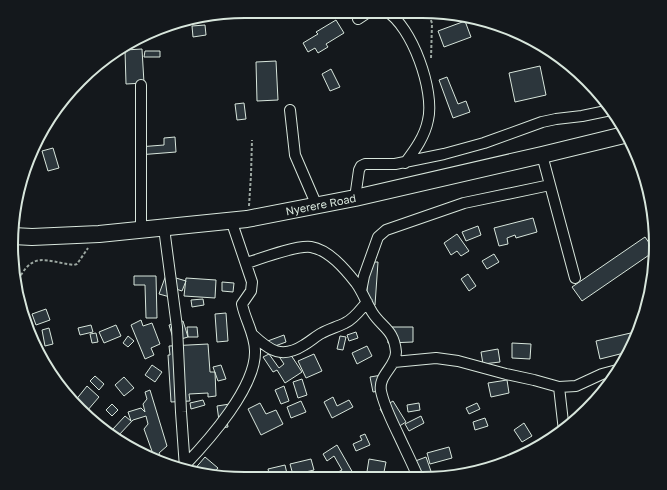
<svg xmlns="http://www.w3.org/2000/svg" width="667" height="490" viewBox="0 0 667 490" font-family="'Golos Text',sans-serif">
  <style>
    .building { fill: #2c363c; stroke: #d8e6dc }
    .lines { fill: none; stroke-linecap: round; stroke-linejoin: round }
    .street-casing { stroke: #d8e6dc; stroke-width: 12 }
    .primary-casing { stroke: #d8e6dc; stroke-width: 18 }
    .path { stroke: #9da8a2; stroke-width: 2; stroke-dasharray: 3 2; stroke-linecap: butt }
    .street { stroke: #14181c; stroke-width: 10 }
    .primary { stroke: #14181c; stroke-width: 16 }
    .labels { text-anchor: middle; stroke-width: 3; stroke-linejoin: round; paint-order: stroke }
    .street-label { font-size: 11px; fill: #d8e6dc; stroke: #14181c }
    .rim { fill: none; stroke: #d8e6dc; stroke-width: 2 }
  </style>
  <rect width="100%" height="100%" fill="#14181c"/>
  <path class="building" d="M336,20L344,33L326,44L328,47L318,53L315,48L308,52L303,43L318,34L316,32Z
    M465,21L471,37L444,47L438,31Z
    M205,25L206,35L193,37L192,26Z
    M142,49L144,83L126,84L125,50Z
    M145,51H160V57H144Z
    M276,61L278,100L257,101L256,62Z
    M540,66L546,95L515,102L509,73Z
    M331,69L340,87L330,91L322,74Z
    M447,77L458,104L466,101L470,112L453,118L439,80Z
    M244,103L246,119L237,120L235,104Z
    M175,137L176,152L138,155V147L164,145V138Z
    M53,148L59,168L48,171L42,151Z
    M533,218L537,232L516,238L515,235L507,238L508,244L499,246L494,228Z
    M478,226L481,235L466,241L462,232Z
    M457,234L469,251L461,256L457,251L451,255L444,243Z
    M645,237L652,247V253L582,301L572,287Z
    M494,254L499,262L487,269L482,261Z
    M369,262H378L375,305L366,304Z
    M468,274L476,286L469,291L461,279Z
    M166,275L186,281L182,291L173,288L170,297L159,294Z
    M134,276H156L157,318H146L145,285H134Z
    M186,278L216,280L215,298L184,296Z
    M222,282L234,283L233,292L222,291Z
    M203,299L204,305L192,307L191,300Z
    M46,309L50,320L36,325L32,314Z
    M226,313L228,341L217,342L215,314Z
    M141,320L143,326L152,323L160,344L151,348L154,355L145,359L131,325Z
    M183,321L188,337L174,341L169,325Z
    M91,325L93,332L80,335L78,328Z
    M116,325L121,336L104,343L99,332Z
    M187,327H197L198,337H188Z
    M388,327H413V342L388,343Z
    M49,328L53,344L45,346L42,330Z
    M356,332L358,338L349,341L347,335Z
    M635,332L628,352L600,359L596,341Z
    M96,333L98,342L92,343L90,334Z
    M284,335L286,342L267,349L265,342Z
    M128,336L134,341L128,347L123,343Z
    M340,336L346,337L343,350L337,349Z
    M512,343L531,344L530,359L512,358Z
    M208,344L210,372H215L216,396L208,397V393L189,394L190,401L171,402L168,355H170L169,346Z
    M367,346L372,356L357,364L352,353Z
    M287,349L302,372L285,383L277,370L273,372L263,357L269,354L279,368L284,364L278,355Z
    M498,349L500,362L483,364L481,352Z
    M314,354L322,371L306,378L298,361Z
    M152,365L162,372L155,382L145,375Z
    M221,365L226,379L218,381L213,367Z
    M382,375L384,390L373,392L370,377Z
    M95,376L104,384L99,390L90,381Z
    M124,377L134,388L124,396L115,385Z
    M302,379L307,395L298,398L293,382Z
    M507,380L509,393L491,397L488,383Z
    M87,386L99,397L87,411L75,401Z
    M284,386L289,401L281,404L275,390Z
    M150,390L167,446L159,453L162,461L159,462L146,456L153,454L144,429L148,424L146,416L133,420L118,436L112,430L125,416L131,421L128,412L141,408L145,412L143,404L147,399L145,392Z
    M333,397L337,406L349,400L353,407L332,418L324,402Z
    M203,400L205,405L191,409L190,403Z
    M301,401L306,412L291,418L287,407Z
    M393,401L406,422L393,430L380,409Z
    M236,403L225,410L228,427L220,428L217,406Z
    M260,403L266,414L276,410L283,424L261,435L248,409Z
    M419,403L420,410L408,412L407,405Z
    M477,403L480,409L469,414L466,408Z
    M112,404L118,410L112,416L106,410Z
    M421,416L424,423L409,431L405,424Z
    M485,418L488,426L475,430L473,422Z
    M524,423L532,436L522,442L514,430Z
    M365,434L370,445L356,451L353,444L362,440L360,436Z
    M337,445L353,473L346,478H334L332,475L342,470L334,456L327,461L323,454Z
    M449,447L452,458L430,464L427,453Z
    M205,457L218,468L212,475L193,471Z
    M426,457L433,477H415L410,463Z
    M311,459L314,470L293,475L290,464Z
    M369,459L386,462L383,477L366,478Z
    M285,465L288,478H270L268,469Z"/>
  <g class="lines">
    <g class="street-casing">
      <path id="street" d="M386,11C412,26 435,91 428,120C425,136 415,150 405,163
        M358,19L370,11
        M290,110L295,155L317,206
        M542,155L575,278
        M355,198L359,170L361,166L365,164H395L444,154L484,143L542,122L556,119L582,116L611,110
        M164,228L177,327L181,412L185,468
        M141,230V85
        M247,263C262,258 297,245 311,247C329,250 345,269 356,283C362,291 366,302 372,312C382,328 394,329 396,352C396,367 378,375 381,391C384,406 392,421 399,436C405,449 412,463 418,477
        M361,291L364,276L378,237L386,230L464,203L550,185
        M253,335C270,351 282,359 304,345C311,341 316,336 322,333C329,329 337,327 345,323C354,319 360,310 367,302
        M394,362L436,358L458,361L506,374L534,380L559,387L576,386L602,374L617,370
        M559,387L564,431
        M185,465C209,440 256,387 255,351C255,334 245,320 242,304L251,291L252,282L231,220"/>
    </g>
    <g class="primary-casing">
      <g id="primary">
        <path id="s1" d="M13,236L32,237L99,234L247,219L355,198L542,155L624,135"/>
      </g>
    </g>
    <path class="path" d="M427,11L432,23L431,59
      M249,206L251,175L252,140
      M16,284C33,250 43,261 74,265L77,264L88,248"/>
    <use href="#street" class="street"/>
    <use href="#primary" class="primary"/>
  </g>
  <g class="labels">
    <g class="street-label">
      <text dy="4" stroke="none"><textPath href="#s1" startOffset="310">Nyerere Road</textPath></text>
    </g>
  </g>
  <path d="M0 0H667V490H0ZM245 18H422A227 227 0 0 1 649 245V245A227 227 0 0 1 422 472H245A227 227 0 0 1 18 245V245A227 227 0 0 1 245 18Z" fill="#14181c" fill-rule="evenodd"/>
  <path class="rim" d="M245 18H422A227 227 0 0 1 649 245V245A227 227 0 0 1 422 472H245A227 227 0 0 1 18 245V245A227 227 0 0 1 245 18Z"/>
</svg>
